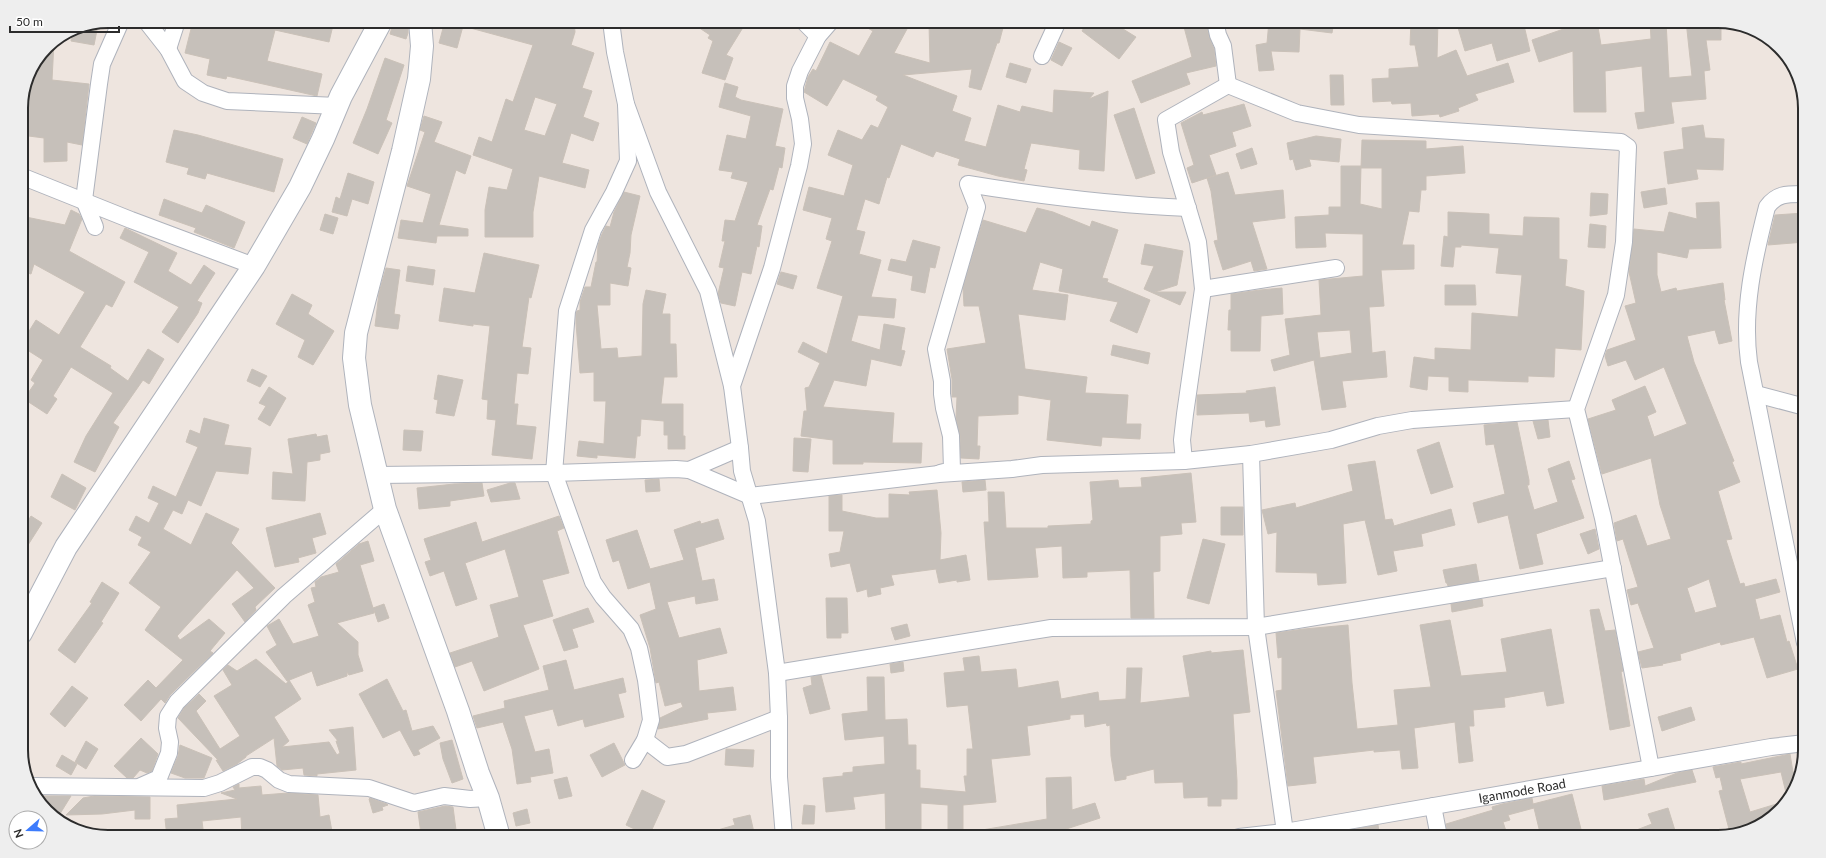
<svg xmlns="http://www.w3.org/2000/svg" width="1826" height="858" viewBox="0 0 1826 858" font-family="Lato,sans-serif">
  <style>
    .building { fill: #c6c0ba; stroke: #cac1b8; fill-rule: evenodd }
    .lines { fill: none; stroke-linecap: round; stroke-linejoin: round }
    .street-casing { stroke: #afb3bc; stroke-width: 18 }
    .secondary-casing { stroke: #afb3bc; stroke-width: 24 }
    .street { stroke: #fff; stroke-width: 16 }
    .secondary { stroke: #fff; stroke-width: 22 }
    .labels { text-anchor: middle; stroke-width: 4; stroke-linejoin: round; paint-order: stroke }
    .street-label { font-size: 13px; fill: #2c2c2c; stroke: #fff }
    .rim { fill: none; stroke: #2c2c2c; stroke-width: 2 }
  </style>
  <rect width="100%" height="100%" fill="#eee5df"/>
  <path class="building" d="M193,21H334L329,42L275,30L267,61L322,74L317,96L227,76L226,79L207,75L210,59L185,53Z
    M394,21H408V33L406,39L390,34Z
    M445,21H510L539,29V21H574L575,32L571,45L594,53L582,88L592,91L583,117L599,123L593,141L571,133L562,163L589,170L585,188L539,176L533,212V237H485V210L489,187L507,190L513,169L473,155L479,137L492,142L506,99L513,102L533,45L463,26L457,48L439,43ZM535,97L557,104L545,136L524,130Z
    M689,21H747L726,55L733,58L725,80L702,73L713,41L708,38L710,35Z
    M855,21H892L907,29L894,53L930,63L929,24L972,23V21H993L1004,24L999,43H997L981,90L969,87L972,69L903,75L957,96L952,111L971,118L964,141L986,147L998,105L1020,112L1022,106L1053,113L1054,90L1094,93L1089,99L1108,91L1104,171L1079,169L1080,150L1031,143L1024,169L1027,170L1024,181L998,176L958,165L960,159L936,151L933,157L901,144L889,178L887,177L879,204L865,199L856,230L865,232L859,254L881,260L871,297L896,299L894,318L858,315L851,341L880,350L884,324L905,328L901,350L905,351L901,366L871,359L866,386L834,380L823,407L894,413L892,443H922L921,463L863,462V464H833V440L801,436L804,411H807L805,388L809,387L820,363L798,352L803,342L827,354L843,296L817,288L832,241L826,239L832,218L803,210L809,187L844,196L853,165L828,155L838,130L862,140L871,125L878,128L888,107L876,100L878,96L843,79L827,106L804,92L808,77L813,69L816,71L830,42L859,56L873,31Z
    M1088,21H1110L1136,37L1119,59L1082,31Z
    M1269,21H1334L1332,33L1300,29L1299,52L1271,51L1274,70L1259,71L1256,45L1267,43Z
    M1411,21H1438L1437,58L1456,50L1467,76L1508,63L1514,82L1475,94L1478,100L1458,108L1459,111L1440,117L1439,114L1412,116L1411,103L1392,104L1391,101L1373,102L1372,79L1389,78V69L1419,67L1415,45H1410Z
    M1456,21H1523L1530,51L1497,61L1492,43L1465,51Z
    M1574,21H1597L1601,45L1651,39L1650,21H1666L1669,78L1692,76L1686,21L1721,22V40H1706L1710,70L1704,71L1706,99L1671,102L1674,123L1638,129L1635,113L1645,112L1642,66L1605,71L1606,112H1574L1573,51L1539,62L1532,40L1575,25Z
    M1206,22L1209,37L1214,49L1216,66L1186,73L1190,84L1141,103L1132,81L1192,57L1184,27Z
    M80,27L97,30L94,45L71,41L73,29Z
    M54,42L52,80L89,84L82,145L67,142V161L44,162V138L21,135V103L28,75L47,46Z
    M1059,42L1072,48L1062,66L1051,60Z
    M385,58L404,65L386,120L392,123L378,154L353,143L367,109Z
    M1010,63L1031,69L1026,83L1006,77Z
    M1330,75H1343L1344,105H1331Z
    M725,83L738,87L735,97L741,100L783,109L775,146L785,148L782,168L779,167L773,190L770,189L757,225L762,226L759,247L757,246L751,274L742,272L735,306L721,303L718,294L724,268L719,267L725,241H722L725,220L735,221L748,182L731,178L733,172L719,170L727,135L746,139L751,116L719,107Z
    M1244,104L1251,126L1232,132L1236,146L1209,155L1216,175L1192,183L1187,168L1194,165L1181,123L1202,112L1203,115Z
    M1134,108L1155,173L1136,179L1114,115Z
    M424,116L442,122L434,142L471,156L465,174L456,170L439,225L468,229V236H437L436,243L398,238L401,220L423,223L431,194L407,186L425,132L420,130Z
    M302,117L316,123L307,144L293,138Z
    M1703,125L1705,138L1724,139L1723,170L1696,169L1698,179L1668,184L1664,152L1684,149L1682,128Z
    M174,130L198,135L283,159L274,192L207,173L205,179L187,174L189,168L166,162Z
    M1316,136L1341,139L1339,162L1309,159L1311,166L1296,170L1293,159L1290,160L1287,143Z
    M1362,140L1426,141V149L1463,146L1465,173L1426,176V190H1421L1419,212L1409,211L1402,245H1414V269L1381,270L1384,306L1369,307L1372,353L1385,351L1387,377L1342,381L1346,407L1322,410L1314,360L1274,371L1271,360L1290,355L1285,319L1321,315L1319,280L1363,276V234L1325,233L1326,247L1296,248L1295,217L1329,215V207H1341V166H1361L1360,204L1382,209V168H1361ZM1350,330L1352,353L1320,358L1317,332Z
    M1252,148L1257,164L1241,169L1236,154Z
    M1228,172L1235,195L1283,190L1285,218L1252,222L1267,269L1254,271L1251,261L1223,270L1214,241L1218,240L1211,191L1207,178Z
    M348,173L374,182L368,204L352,199L347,216L332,212L336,197L340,199Z
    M1665,188L1667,204L1644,208L1641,192Z
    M624,192L640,196L631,235L630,253L627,267L631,268L628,286L610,283V305H597L601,349L617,348L618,358L642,356L643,304L646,290L666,294L662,314H670V344H676L677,377H664L661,404H683V436H685V449H668V435H664V421L641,419L640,436H637L635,458L597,455V458L577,456L579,441L604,444L606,401H594V372L580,373L576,323V313L577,311L580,310V302L585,287H591L596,262H597L598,245L602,234L606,226L610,227L614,212Z
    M1591,193L1608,194L1607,214L1590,216Z
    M164,199L202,213L206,205L245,222L234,248L194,232L196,228L159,215Z
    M1719,202L1721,248L1689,249L1687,258L1657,252V275L1661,292L1676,288L1677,291L1723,283L1725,300H1724L1732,341L1719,344L1715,330L1687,336L1694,362L1734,461L1732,462L1740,482L1718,491L1732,539L1726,540L1740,584L1744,583L1745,587L1776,579L1780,592L1755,599L1760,620L1780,615L1787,642L1789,641L1798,669L1767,678L1754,637L1721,645L1720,642L1680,654L1681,660L1662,664L1663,665L1642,668L1638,652L1654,648L1638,603L1631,605L1627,590L1638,587L1623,539L1617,541L1614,523L1636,515L1647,546L1671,539L1660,505L1651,458L1602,474L1588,419L1616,410L1612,400L1645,386L1656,412L1647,416L1654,437L1687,424L1664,367L1635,380L1626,360L1608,366L1605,356L1607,350L1636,340L1625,306L1636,303L1629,272L1634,229L1664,232L1669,212L1697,219L1696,203ZM1709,579L1717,607L1695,613L1687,588Z
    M1037,208L1053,212L1090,227L1092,221L1118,230L1102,278L1108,279L1107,282L1150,300L1137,333L1110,321L1118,302L1059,291L1063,269L1040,262L1032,290L1068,295L1065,320L1018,314L1025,369L1087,377L1085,393L1128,395L1126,424H1141L1140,439L1102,437L1101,446L1047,440L1051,400L1018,395V414L978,416L977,446H980L979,459L961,458L960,436L956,418L957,397H952V379L947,349L986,343L979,306H964L963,288L983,220L1026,233Z
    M71,210L79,214L82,219L69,251L125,282L112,307L106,304L80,347L111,366L110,368L128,381L148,349L164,359L149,384L143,380L113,423L119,427L95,472L74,462L86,436L113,393L71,367L53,396L57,399L47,414L24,399L35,383L31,380L43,360L21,346V344L36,320L59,335L85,292L34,264L31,274L21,271V216L65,225Z
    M1448,212L1489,214V234L1523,236L1524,217L1559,218V259L1567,260L1565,286L1584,291L1581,350L1555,348L1554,377L1528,376V382L1468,380V392L1449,391V377L1428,376L1427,390L1410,387L1414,357L1435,360V348L1471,350L1472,313L1518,317L1522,275L1496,273L1499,248L1461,245V247H1455L1453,267L1441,266L1444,236L1448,237Z
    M1804,213L1805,242L1768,245L1775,215Z
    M325,214L338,218L333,234L320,230Z
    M1590,224L1606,226L1605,248L1588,247Z
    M125,228L177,253L168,271L191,285L204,265L215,273L197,301L202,303L198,313L178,343L162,332L179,307L134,282L149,252L120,238Z
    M913,240L940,247L935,268L930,267L925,293L911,290L913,276L888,270L891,259L906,262Z
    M1145,244L1183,251L1177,285L1155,292H1186L1180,305L1144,289L1154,266L1141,264Z
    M484,253L539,265L531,298L529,297L522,347L531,348L528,374L517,373L514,404H518L516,425L536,427L532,459L492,455L496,420L487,419L488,400L482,399L490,326L473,324V326L439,321L444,288L475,293Z
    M408,266L435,270L433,285L406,281Z
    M386,268L400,270L394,314L400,315L398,329L375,326L379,293Z
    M781,272L797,276L793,289L777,284Z
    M1445,285H1475L1476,305H1445Z
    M1282,288L1283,314L1261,316L1260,351H1231V330H1228L1229,310H1231V294L1260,290Z
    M292,294L312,305L308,314L334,331L313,365L298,357L305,340L276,324Z
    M1113,345L1150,353L1148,364L1111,355Z
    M252,369L267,376L260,387L247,381Z
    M438,375L463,380L454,416L436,413L438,400L434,399Z
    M269,387L286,398L270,426L258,419L266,406L259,403Z
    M1275,387L1280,425L1266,427L1265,420L1250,422L1249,413L1197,415V395L1247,393L1246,391Z
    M204,418L229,425L224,445L251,448L248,474L216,471L201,506L188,500L182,514L173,510L163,529L191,545L206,513L239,529L231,543L275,588L255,607L256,610L245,622L232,604L254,588L237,570L177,636L180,640L209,619L225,633L210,651L213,653L170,695L165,703L161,699L141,721L124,705L148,680L156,688L183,660L145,630L161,607L129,583L151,552L138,545L142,537L129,530L136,516L149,523L159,503L148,498L153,486L176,497L198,447L186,442L190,430L200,434Z
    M1548,420L1550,437L1538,439L1533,421Z
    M1517,422L1529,480V485H1527L1534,510L1558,502L1548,469L1569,461L1575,479L1571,480L1584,518L1536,534L1543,564L1520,569L1508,515L1478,523L1473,503L1505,494L1494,444L1486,445L1484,425Z
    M404,430L423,431L421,451L403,450Z
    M316,434L317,437L327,435L330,452L320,454V460L307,462L305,501L272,499L273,472L293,474L288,439Z
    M794,438L811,439L808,472L793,471Z
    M1439,442L1453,487L1431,494L1417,450Z
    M1375,461L1385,520L1392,519L1394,526L1451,509L1455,525L1421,534L1423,546L1393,551L1397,571L1378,575L1365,520L1343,524L1346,583L1318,585L1317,573L1276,572L1277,532L1268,534L1262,510L1295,503L1296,508L1353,491L1348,465Z
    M1191,473L1196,522L1181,523L1182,534L1160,536V571L1153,572L1154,618H1131L1130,570L1087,572V577L1063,578L1062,546L1035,548L1038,577L988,580L984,522H989L988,492H1004L1006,528H1048V526L1091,524V521L1093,520L1090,482L1118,480L1119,488L1142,487L1141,478Z
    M62,474L86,488L75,510L51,497Z
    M659,479L660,491L646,492L645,480Z
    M985,480L986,490L963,492L962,482Z
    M482,483L484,496L450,501V506L419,509L417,488L454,484Z
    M510,483H515L520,499L491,502L487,490Z
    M937,490L941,533L940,560L966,555L970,580L957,582V580L939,583L936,569L891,575L894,585L880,588L881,594L868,597L867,589L857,592L850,563L831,567L829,554L840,552L844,531H829V496L842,495V511L876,518H889V494L910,495L909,492Z
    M1221,507H1243V535H1221Z
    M320,513L326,534L312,538L316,553L298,558L299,562L275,567L266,528Z
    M31,516L42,523L21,556V521L26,524Z
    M559,516L564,528L557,531L569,573L542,580L553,616L523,625L539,669L484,691L472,661L455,667L450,653L499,637L490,605L519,597L505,549L465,563L477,599L456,606L444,571L430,576L425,562L431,560L424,539L476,522L482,542Z
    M718,519L724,539L695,548L702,581L714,579L718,600L696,604L695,596L667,602L679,638L720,628L727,653L697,660L699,691L733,687L736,710L707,713L708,719L658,729L660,718L683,707L681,702L665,706L659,682L656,683L650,648L640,615L656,609L650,582L628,589L619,560L613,562L606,540L637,530L650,569L684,560L674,530L700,521L701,524Z
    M1595,529L1599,549L1588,554L1580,534Z
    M1203,539L1225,544L1209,604L1187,598Z
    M368,541L374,561L360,565L373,608L384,604L389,618L378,622L374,610V613L337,623L358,642V655L363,671L349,675L347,672V676L317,686L312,671L287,681L266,652L277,645L267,626L279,619L293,644L319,636L308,605L315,602L311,588L316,587L315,582L321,577L339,572L336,564L359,544Z
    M1476,564L1479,581L1448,586L1447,583H1446L1443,570Z
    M102,582L119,593L101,622L103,623L75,663L58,650L92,603L90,602Z
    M826,598H847L848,633H841V638H827Z
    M1482,599L1483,606L1452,612L1451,604Z
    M588,608L594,622L572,629L578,647L564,651L553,620Z
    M1599,609L1605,631L1615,630L1623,671L1621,672L1630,726L1610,730L1590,610Z
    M1450,620L1461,676L1507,672L1501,639L1551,629L1564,703L1547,706L1544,691L1504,698L1505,707L1473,710L1474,726H1469L1473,761L1459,763L1455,722L1414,728L1418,768L1402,769L1400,750L1374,752V750L1313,757L1316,783L1288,786L1276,691L1282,690V657L1278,658L1276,633L1304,629L1348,625L1352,683L1357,729L1398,725L1394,690L1431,687L1420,625Z
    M907,624L910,636L895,640L891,628Z
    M1243,650L1250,712L1233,714L1237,781V799H1221V806H1208V797L1184,798L1183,782L1155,783L1154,769L1126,776V779L1115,781L1111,756L1110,725L1107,726L1106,723L1085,727L1084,714L1070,715V719L1027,726L1030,755L991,759L996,802L963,805V837H948V805L921,803V837H886L885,793L853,797L855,809L826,812L823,778L843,776V773L853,772V767L885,764L884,736L845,740L842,714L868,711L867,677H884L885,720L907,719L908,745H916V770H920V788L966,792L964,776H967V749H973L968,705L947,707L944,673L965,671L963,658L979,656L981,672L1016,669L1018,688L1058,681L1061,699L1098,692L1099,701L1126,699L1127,668H1142L1140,703L1190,697L1183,656L1211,651V653Z
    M256,659L286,684L289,680L301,699L274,717L289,741L282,747L329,742L337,755L340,753L336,741H338L329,730L353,727L356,770L317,774V776L304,775L303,768L282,770L277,766L274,738L246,756V757L237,764L223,771L216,760L219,761L178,718L184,708L199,694L206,701L196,711L220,749L240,736L214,696L232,685L223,670L228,665L237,671Z
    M566,660L574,690L623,678L626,692L618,694L624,717L585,727L583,719L558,726L553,709L524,716L535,752L549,749L553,773L530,777L531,782L517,784L512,749L503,722L477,728L473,716L505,708L504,701L549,690L543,666Z
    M903,662L904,671L891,673L890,664Z
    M821,675L830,709L810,714L803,688L812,685L811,677Z
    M387,679L403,711L406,710L412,731L433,726L440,738L418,750L420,754L414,756L400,730L383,738L359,694Z
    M72,686L88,698L65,727L50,714Z
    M1691,707L1695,720L1662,731L1658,717Z
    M141,738L158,754L152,771L147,773L140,770L133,778H127L114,766Z
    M452,740L463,779L452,783L443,759L440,743Z
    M86,741L98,749L86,769L75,762Z
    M614,743L625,765L602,777L590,755Z
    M180,745L212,758L204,778H185L171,773L178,756Z
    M726,749L754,750L753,767L725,765Z
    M1790,754L1793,772L1801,770L1798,783L1787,797L1781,772L1740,779L1750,812L1783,802L1766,822L1730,833L1719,791L1723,790L1720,777L1716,778L1713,767L1741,762V764Z
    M62,755L77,764L71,775L56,766Z
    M1692,770L1696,782L1604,800L1602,786L1644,779L1645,786L1677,773Z
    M567,777L572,796L559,799L554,780Z
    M1071,777L1072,810L1095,803L1100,818L1054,833L1030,837H976V831L1047,819L1046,778Z
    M239,784V788L261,786L262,795L288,793L318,795L320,817L329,815L333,837H242L241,817L202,821L204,837H167L165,819L178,818L177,805L237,799L221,793L235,790L233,787Z
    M642,790L665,801L649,836L626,825Z
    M1572,794L1583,837H1541L1534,808L1508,815L1510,820L1503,822L1508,837H1448L1446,824L1493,810L1492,807L1502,804L1532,798L1533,804Z
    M35,796H71L58,817L36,798Z
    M94,796L150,797V819H135V810L102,814L66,815L83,798Z
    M370,798L387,804L388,805L382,807L383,810L373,813L369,799Z
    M804,805L815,806L814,824H802Z
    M445,806L453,807L456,830L421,834L418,812Z
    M1668,808L1677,837H1622L1621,836L1652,824L1648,814Z
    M527,809L530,823L516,826L513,813Z
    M750,815L755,837H705L704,834L735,825L733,819Z
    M1378,825L1380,837H1339V832Z"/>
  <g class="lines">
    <g class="street-casing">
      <g id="street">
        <path d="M146,21L168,49L185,81L203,93L227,101L337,106"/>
        <path d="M611,21L615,52L626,104L658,192L708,291L732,386"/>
        <path d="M803,21L818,36"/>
        <path d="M1215,21L1218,35L1223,46L1228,85"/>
        <path d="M168,49L177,21"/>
        <path d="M1042,56L1058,21"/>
        <path d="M1228,85L1297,113L1359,125L1621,142L1628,147L1624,242L1616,295L1576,409L1603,518L1651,768"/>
        <path d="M626,104L628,161L614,192L593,230L567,311L554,473L593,582L603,597L631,629L639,648L646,680L651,720L645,740L633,760"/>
        <path d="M21,176L131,220L254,266"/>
        <path d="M1805,194C1788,194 1777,193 1767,207C1754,258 1742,310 1749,362L1805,643"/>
        <path d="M95,227L84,200L99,84L102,64L121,21"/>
        <path d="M1203,289L1336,268"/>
        <path d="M1756,394L1805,407"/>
        <path d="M1251,454L1256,627L1285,832"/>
        <path d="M1184,461L1182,440L1185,414L1203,289L1198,242L1171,152L1166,120L1228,85"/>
        <path d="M689,470L740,448"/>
        <path d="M940,473L952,470L951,436L944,408L942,394V381L936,349L977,207L968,184C1041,196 1114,205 1188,208"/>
        <path d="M377,475L554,473L676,469L689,470L750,496L939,474L1012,469L1042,465L1184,461L1251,454L1331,440L1378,426L1412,420L1576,409"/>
        <path d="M777,673L1051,628L1256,627L1613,568"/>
        <path d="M645,740L667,757L686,754L779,718"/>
        <path d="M31,786L204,788L220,783L252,767H260L267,770L279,780L289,784L369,788L414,803L444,796L470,799L488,798"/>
        <path d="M141,786L159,778L169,753L170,742L167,728L168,716L177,702L284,596L385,509"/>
        <path d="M1433,806L1439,837"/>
        <path d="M784,837L779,777V718L777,673L757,521L742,471L740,448L732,386L772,268L799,166L803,144L800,119L795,98V86L800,71L818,36L831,21"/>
        <path id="s1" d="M1239,837L1285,832L1771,747L1805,743"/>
      </g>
    </g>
    <g class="secondary-casing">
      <path id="secondary" d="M420,21L422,46L419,79L403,151L356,333L354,358L360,405L385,509L458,711L478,773L488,798L499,837
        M21,633L66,547L254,266L300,187L323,139L341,96L381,21"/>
    </g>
    <use href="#street" class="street"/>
    <use href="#secondary" class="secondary"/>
  </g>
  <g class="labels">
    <g class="street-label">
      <text dy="5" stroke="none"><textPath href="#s1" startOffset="287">Iganmode Road</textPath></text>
    </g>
  </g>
  <path d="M0 0H1826V858H0ZM108 28H1718A80 80 0 0 1 1798 108V750A80 80 0 0 1 1718 830H108A80 80 0 0 1 28 750V108A80 80 0 0 1 108 28Z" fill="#eee" fill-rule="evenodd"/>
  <path class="rim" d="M108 28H1718A80 80 0 0 1 1798 108V750A80 80 0 0 1 1718 830H108A80 80 0 0 1 28 750V108A80 80 0 0 1 108 28Z"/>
  <g transform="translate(28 830) rotate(250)"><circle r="19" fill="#ffffff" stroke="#ababab"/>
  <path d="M0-3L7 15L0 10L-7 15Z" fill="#3d7cfc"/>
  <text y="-6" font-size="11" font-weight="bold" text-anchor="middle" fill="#2c2c2c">N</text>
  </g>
  <path d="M10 26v6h109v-6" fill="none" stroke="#2c2c2c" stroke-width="2"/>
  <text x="16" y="26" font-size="12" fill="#2c2c2c" stroke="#ffffff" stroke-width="3" paint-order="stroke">50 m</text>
</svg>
